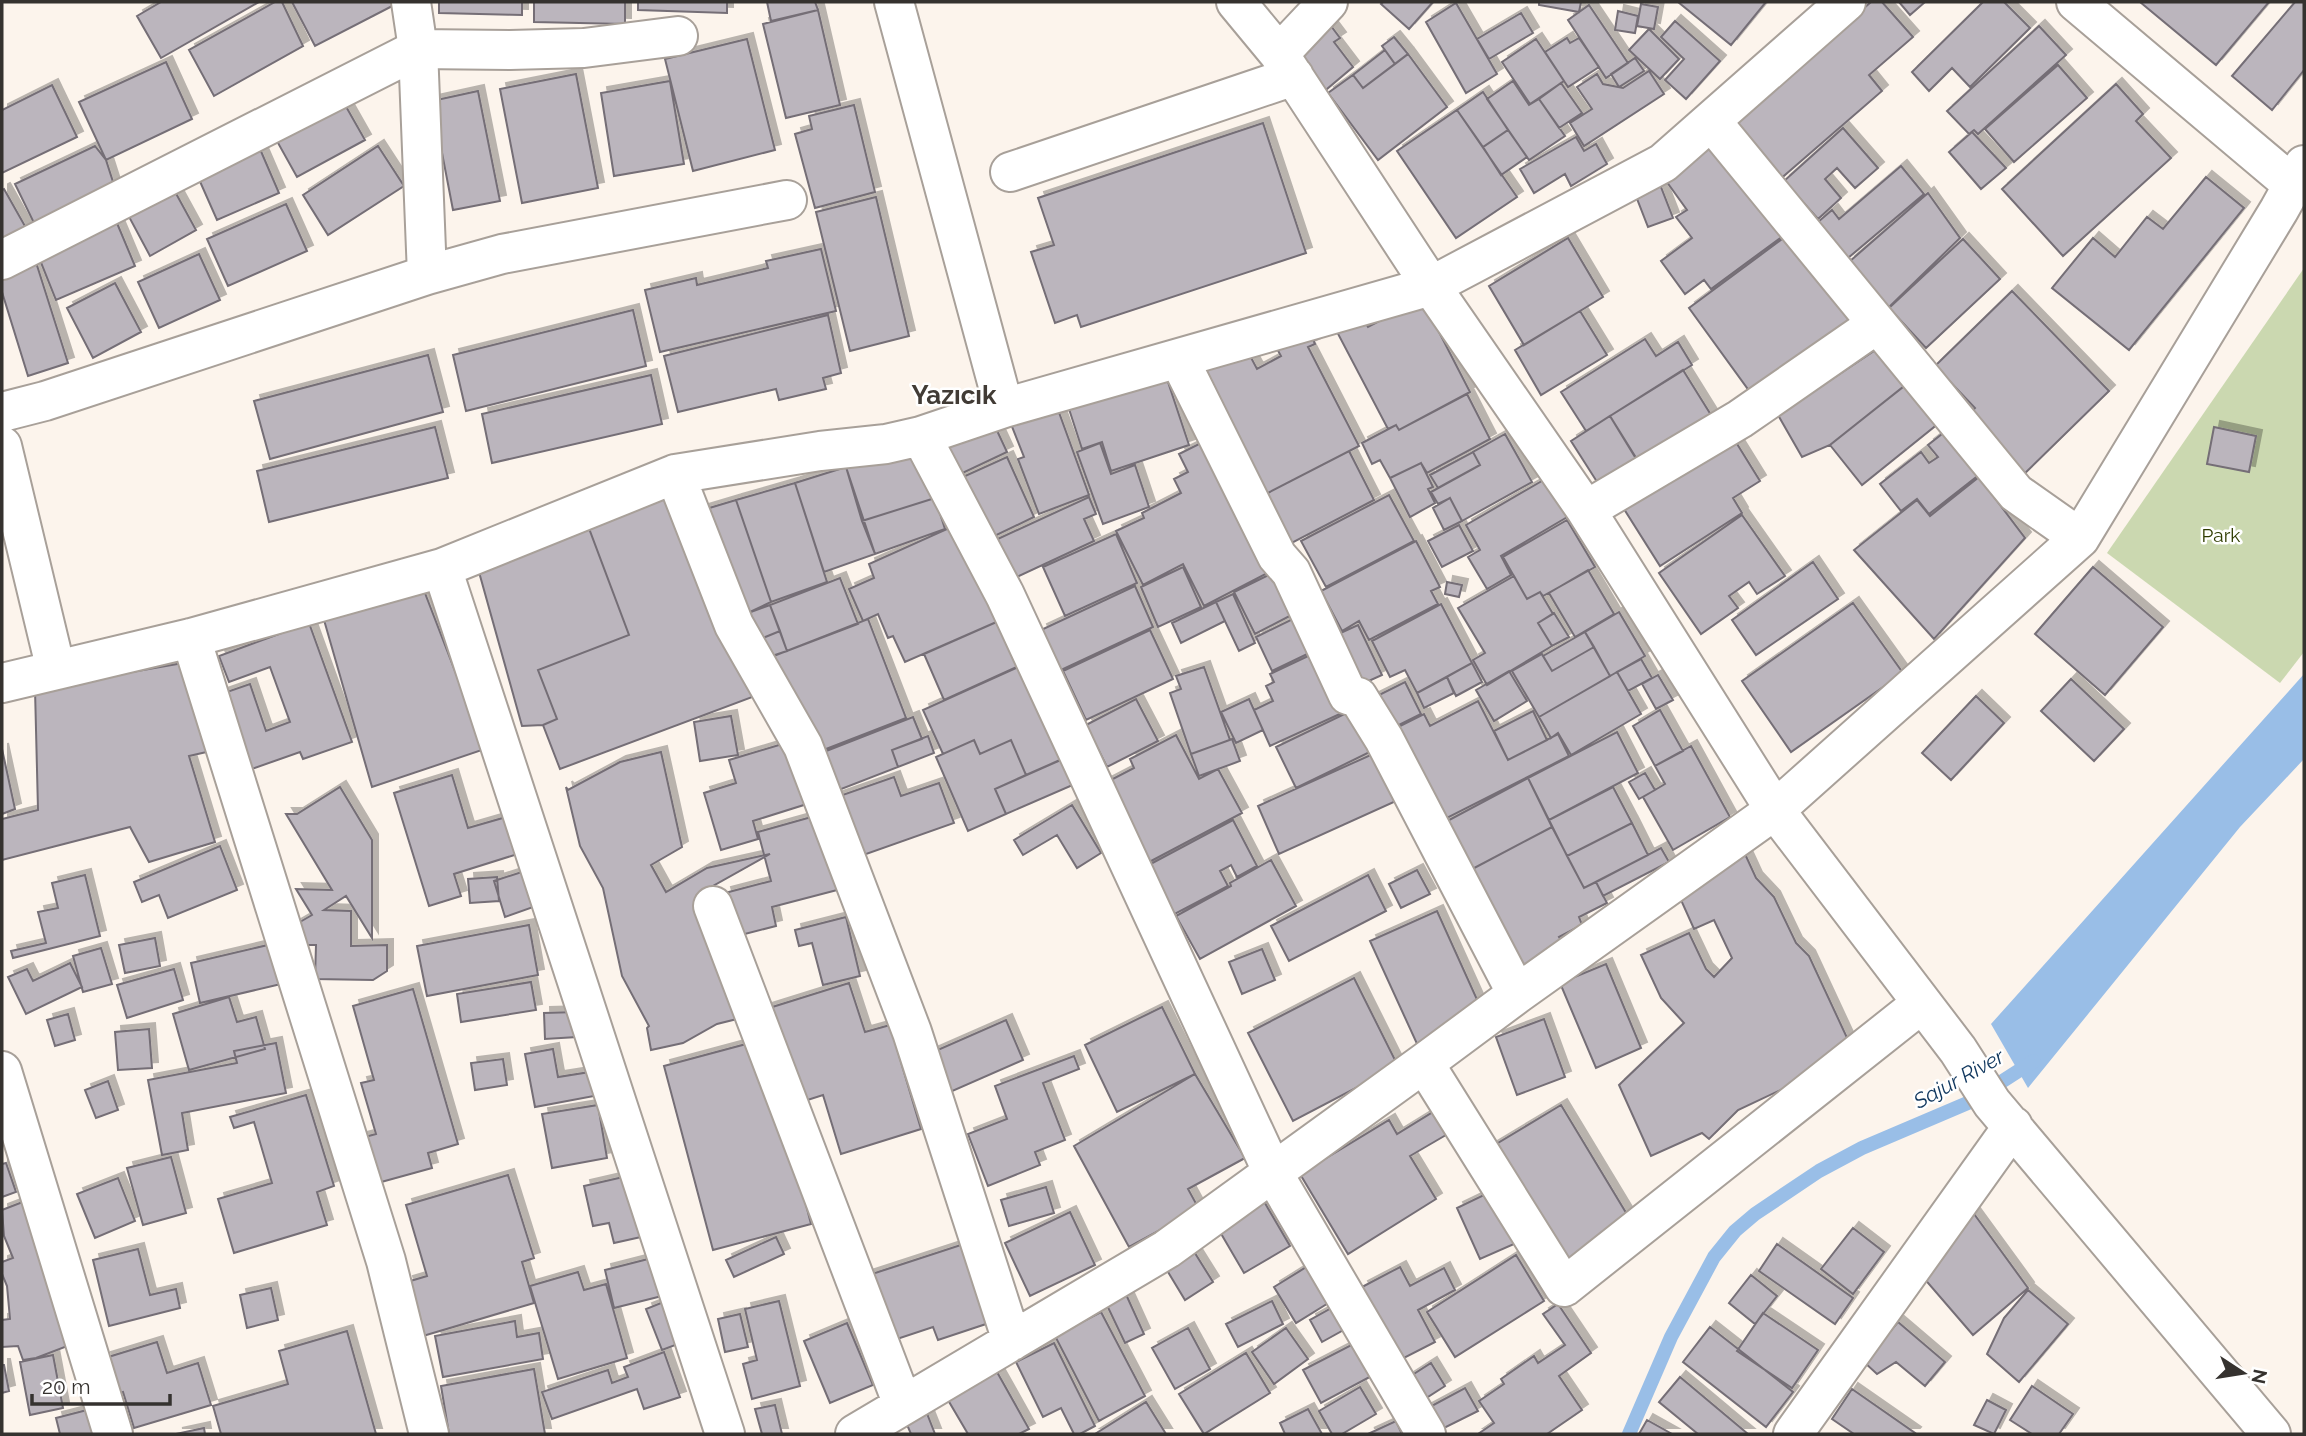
<svg xmlns="http://www.w3.org/2000/svg" width="2306" height="1436" viewBox="0 0 2306 1436" font-family="Raleway,sans-serif">
  <style>
    .green { fill: #cbd8b0 }
    .water { fill: #99bee7 }
    .lines { fill: none; stroke-linecap: round; stroke-linejoin: round }
    .stream { stroke: #99bee7; stroke-width: 14 }
    .building { fill: #bbb5bd; stroke: #746e76; stroke-width: 2; filter: url(#shadow) }
    .minor-casing { stroke: #a8a099; stroke-width: 42 }
    .minor { stroke: #fff; stroke-width: 38 }
    .labels { text-anchor: middle; stroke-width: 5; stroke-linejoin: round; paint-order: stroke }
    .park-label { font-size: 19px; fill: #2f3c00; stroke: #fff }
    .water-label { font-size: 21px; font-style: italic; fill: #0f365d; stroke: #fff }
    .district-label { font-size: 26px; font-weight: bold; fill: #413b35; stroke: #fff }
  </style>
  <defs>
    <filter id="shadow"><feDropShadow dx="6" dy="-6" stdDeviation="0" flood-color="#0004"/></filter>
  </defs>
  <rect width="100%" height="100%" fill="#fcf4ec"/>
  <path class="green" d="M2304,268V652L2280,683L2107,553Z"/>
  <path class="water" d="M2304,674V759L2240,827L2028,1088L1991,1024Z"/>
  <g class="lines">
    <path class="stream" d="M1629,1434L1671,1337L1714,1257L1735,1231L1755,1214L1819,1171L1862,1148L1970,1102L2034,1061"/>
  </g>
  <path class="building" d="M161,2H259L161,58L137,16Z
    M275,2H282L303,46L214,96L189,50Z
    M292,2H400L315,46Z
    M439,2H522V15L439,13Z
    M534,2H625V24L534,22Z
    M638,2H727V13L638,10Z
    M767,2H815L818,10L771,21Z
    M1383,2H1433L1409,29L1381,4Z
    M1539,2H1581L1579,12L1539,5Z
    M1678,2H1766L1731,45Z
    M1871,2H1882L1913,37L1869,75L1882,91L1778,181L1730,125Z
    M1899,2H1925L1910,15Z
    M1983,2H2004L2030,28L1970,87L1952,68L1929,91L1912,72Z
    M2140,2H2269L2216,65Z
    M2295,2H2304V70L2272,110L2232,76Z
    M1456,3L1497,74L1466,93L1426,22Z
    M1641,4L1658,7L1654,29L1637,26Z
    M1589,5L1628,63L1606,78L1568,20Z
    M818,10L840,105L786,118L763,24Z
    M1618,11L1638,16L1635,33L1615,30Z
    M1521,13L1533,33L1489,59L1477,39Z
    M1325,18L1340,38L1334,42L1353,67L1321,94L1285,50Z
    M1675,21L1720,61L1686,99L1665,80L1684,59L1661,37Z
    M2039,26L2066,55L1978,134L1974,130L1969,134L1947,111Z
    M1649,29L1679,59L1660,79L1629,50Z
    M1394,37L1408,54L1395,64L1382,46Z
    M1567,38L1570,43L1579,38L1599,67L1568,87L1545,52Z
    M747,39L775,150L693,171L665,59Z
    M1536,39L1564,81L1530,104L1502,62Z
    M1385,50L1395,64L1363,88L1353,75Z
    M1408,54L1447,107L1378,160L1328,93L1353,75L1363,88Z
    M1635,58L1644,71L1619,87L1611,74Z
    M166,62L192,119L106,160L79,102Z
    M2058,65L2087,98L2014,162L1985,129Z
    M1649,71L1664,94L1584,146L1570,123L1592,109L1577,87L1597,74L1603,84L1623,88Z
    M576,74L598,188L522,203L500,89Z
    M670,81L684,164L614,176L601,93Z
    M1513,81L1529,105L1539,99L1565,136L1529,160L1487,99Z
    M1561,83L1582,113L1559,128L1539,99Z
    M2116,84L2143,114L2136,121L2171,158L2063,256L2002,189Z
    M52,85L77,137L2,173V110Z
    M478,91L500,201L453,210L432,101Z
    M1483,92L1508,130L1483,147L1457,110Z
    M340,96L365,140L297,177L273,134Z
    M854,105L875,192L815,208L795,134L812,129L809,116Z
    M1457,110L1517,197L1456,238L1397,151Z
    M1263,123L1306,253L1081,327L1077,315L1055,323L1031,252L1054,245L1038,198Z
    M1843,128L1878,168L1855,188L1837,168L1825,179L1841,198L1818,219L1784,181Z
    M1508,130L1527,157L1501,175L1483,147Z
    M1972,132L2006,168L1981,189L1949,152Z
    M1576,137L1584,151L1596,144L1607,164L1571,186L1565,174L1534,193L1520,169Z
    M1717,138L1787,233L1711,289L1704,280L1685,294L1661,261L1692,238L1676,217L1687,210L1664,178Z
    M95,146L106,160L114,185L34,223L15,184Z
    M378,146L404,186L328,235L303,195Z
    M260,149L279,193L217,220L198,177Z
    M1901,166L1924,194L1848,258L1818,222L1832,210L1839,219Z
    M2206,177L2244,208L2129,350L2052,288L2093,238L2115,257L2147,217L2163,229Z
    M1659,182L1673,218L1648,227L1634,191Z
    M173,188L196,230L150,256L127,213Z
    M4,189L30,235L2,250V190Z
    M1928,193L1960,238L1884,312L1849,262Z
    M876,197L909,336L850,351L816,212Z
    M286,204L307,251L228,286L207,239Z
    M114,216L135,266L56,300L36,250Z
    M1793,231L1855,317L1750,392L1689,308Z
    M1568,238L1603,297L1524,345L1489,286Z
    M1963,239L2000,279L1926,348L1889,308Z
    M821,249L836,311L660,352L645,290L696,278L697,285L768,268L766,261Z
    M199,254L220,300L159,328L138,282Z
    M34,256L68,363L28,376L2,292V266Z
    M115,283L141,332L93,358L67,308Z
    M2012,291L2109,391L2018,480L1962,422L1975,408L1935,366Z
    M1422,299L1470,392L1399,430L1396,425L1388,429L1336,330L1362,316L1368,327Z
    M633,310L646,366L466,411L453,355Z
    M1580,311L1607,355L1541,395L1515,350Z
    M828,315L841,373L823,378L826,389L779,400L776,389L678,412L664,356Z
    M1309,330L1315,344L1308,347L1359,446L1258,498L1196,376L1247,350L1257,369L1281,356L1276,347Z
    M1645,339L1656,356L1678,342L1692,365L1586,431L1561,392Z
    M1880,347L1908,383L1830,445L1802,457L1778,415Z
    M428,355L443,412L270,459L254,401Z
    M1683,370L1716,423L1643,470L1610,416Z
    M651,375L662,424L492,463L482,414Z
    M1166,376L1189,445L1111,471L1102,442L1082,449L1069,409Z
    M1908,383L1939,423L1862,485L1830,445Z
    M1467,394L1490,439L1427,473L1421,463L1390,478L1380,460L1372,464L1362,443L1396,425L1399,430Z
    M1057,407L1089,495L1039,514L1018,459L1024,457L1011,424Z
    M1610,416L1638,461L1599,485L1571,441Z
    M993,422L1007,452L952,478L938,448Z
    M1956,423L1989,467L1929,514L1917,499L1901,511L1880,484L1921,452L1929,463L1938,457L1928,445Z
    M435,427L448,478L269,522L257,471Z
    M2214,427L2256,436L2249,472L2207,464Z
    M1505,434L1532,482L1462,521L1450,498L1438,504L1431,492L1480,465L1473,452Z
    M1213,437L1273,570L1204,606L1183,564L1143,585L1116,531L1144,518L1142,513L1181,493L1174,479L1188,472L1179,454Z
    M1734,439L1760,481L1733,498L1742,513L1660,566L1624,509Z
    M1100,443L1111,474L1135,465L1149,507L1103,524L1077,452Z
    M912,445L935,498L862,521L846,467Z
    M1349,451L1374,500L1284,547L1258,498Z
    M1473,452L1480,465L1438,488L1430,475Z
    M1007,457L1034,517L982,542L954,481Z
    M1421,463L1433,487L1428,489L1435,503L1410,517L1390,478Z
    M846,467L875,554L824,572L795,483Z
    M1979,477L2025,538L1934,639L1854,550L1917,500L1930,516Z
    M1547,478L1569,516L1501,556L1511,575L1487,589L1468,557L1480,550L1466,525Z
    M795,483L827,582L771,602L736,500Z
    M678,489L755,696L560,769L543,725L557,719L538,670L629,635L587,523Z
    M1389,495L1414,541L1326,587L1301,541Z
    M1089,497L1096,514L1084,519L1094,541L1006,582L989,543Z
    M935,498L945,529L875,554L862,521Z
    M1450,498L1462,521L1444,530L1433,508Z
    M736,500L771,602L733,620L696,512Z
    M1742,515L1785,576L1757,594L1749,582L1729,596L1738,608L1701,634L1659,573Z
    M1567,520L1595,567L1543,596L1540,592L1527,599L1503,557Z
    M587,523L629,635L538,670L557,719L543,725L522,726L479,572Z
    M958,524L1001,620L905,662L893,636L888,638L878,614L863,621L849,589L874,578L869,564Z
    M1459,525L1473,551L1442,567L1428,541Z
    M1116,534L1137,583L1065,616L1043,567Z
    M1416,541L1440,587L1431,591L1438,604L1369,640L1359,621L1342,631L1321,591Z
    M1813,562L1838,599L1756,655L1732,620Z
    M1183,567L1201,607L1158,627L1141,587Z
    M1285,567L1305,608L1255,634L1234,592Z
    M2093,567L2163,627L2105,695L2035,634Z
    M1588,570L1614,614L1575,637L1549,593Z
    M1514,576L1527,599L1540,592L1553,614L1538,623L1552,646L1487,685L1473,660L1485,653L1458,608Z
    M840,578L858,624L787,651L770,605Z
    M1447,582L1462,585L1459,597L1445,594Z
    M1135,586L1153,627L1059,671L1041,630Z
    M423,588L485,749L372,787L324,620Z
    M1233,594L1255,643L1239,651L1216,602Z
    M1216,602L1225,621L1181,643L1172,623Z
    M1853,603L1903,673L1791,752L1742,681Z
    M1441,604L1472,663L1417,693L1405,670L1390,677L1372,641Z
    M770,605L780,631L758,640L748,613Z
    M1307,612L1324,646L1272,671L1256,637Z
    M1619,612L1645,656L1610,676L1585,632Z
    M1554,613L1569,637L1552,646L1538,623Z
    M868,619L906,718L808,756L766,659Z
    M1001,620L1032,660L944,700L924,654Z
    M309,623L352,742L303,759L300,752L249,770L221,694L250,684L266,731L290,722L270,667L229,682L219,656Z
    M1358,625L1382,675L1349,690L1325,640Z
    M1150,630L1173,679L1086,720L1063,671Z
    M780,631L787,651L760,660L758,640Z
    M1585,632L1594,647L1552,671L1543,656Z
    M1594,647L1610,676L1539,717L1512,671L1542,654L1552,671Z
    M1325,648L1353,708L1270,746L1254,710L1273,701L1266,686L1274,682L1270,674Z
    M1641,659L1652,678L1628,691L1617,672Z
    M183,663L211,751L189,756L215,842L149,862L130,827L2,860V819L38,810L35,689Z
    M1027,663L1069,756L1026,775L1011,740L980,754L974,740L943,754L923,710Z
    M1472,663L1482,682L1456,696L1447,677Z
    M1204,667L1230,740L1191,754L1170,693L1181,689L1176,676Z
    M1509,671L1527,701L1494,721L1476,690Z
    M1617,672L1641,714L1571,755L1558,733L1551,738L1539,717Z
    M1658,675L1673,700L1656,709L1642,684Z
    M1447,677L1454,693L1424,708L1417,693Z
    M2071,679L2124,729L2094,761L2041,711Z
    M1405,682L1421,714L1383,733L1367,701Z
    M1976,696L2004,723L1951,780L1922,753Z
    M1136,699L1158,741L1107,767L1086,725Z
    M1249,699L1263,730L1236,743L1221,712Z
    M1478,701L1508,760L1558,734L1569,756L1439,822L1392,730L1424,714L1430,726Z
    M1361,706L1380,747L1296,788L1276,747Z
    M1660,710L1683,751L1655,766L1633,726Z
    M1533,711L1547,740L1508,760L1494,731Z
    M731,716L738,755L700,761L694,722Z
    M913,717L922,739L892,750L898,767L831,793L816,755Z
    M1617,732L1638,773L1549,820L1528,778Z
    M1176,735L1199,779L1218,769L1242,813L1136,869L1105,783L1134,768L1130,759Z
    M928,736L934,753L898,767L892,750Z
    M1232,739L1240,761L1199,776L1191,754Z
    M974,740L980,754L1011,740L1026,775L995,789L1006,814L968,831L936,757Z
    M789,742L807,804L753,821L758,839L721,850L704,793L736,783L729,760Z
    M1691,746L1730,817L1673,850L1643,797L1665,784L1655,766Z
    M2,749L15,809L2,814Z
    M661,752L682,847L651,865L666,892L707,868L770,854L697,895L741,1018L717,1024L683,1043L651,1050L647,1028L649,1026L622,976L603,888L580,846L566,787L568,790L620,762Z
    M1375,753L1396,801L1279,854L1258,806Z
    M1063,759L1075,784L1006,814L995,789Z
    M1645,773L1655,790L1639,799L1629,782Z
    M452,775L468,828L513,815L524,852L454,874L461,896L429,906L394,793Z
    M894,777L901,796L939,783L954,823L852,859L831,799Z
    M1528,778L1552,827L1461,875L1436,827Z
    M340,787L372,840V938L346,896L324,910L351,911V946L387,945V971L373,980L315,979L316,945H293V926L312,915L296,889L332,890L286,814H297Z
    M1613,787L1632,823L1567,856L1549,820Z
    M1072,805L1101,853L1077,868L1057,835L1023,855L1014,840Z
    M822,814L841,889L772,907L776,926L737,936L725,893L771,881L758,832Z
    M1233,820L1257,866L1237,877L1231,865L1220,871L1228,886L1169,917L1143,868Z
    M1632,823L1648,855L1584,888L1567,856Z
    M1552,827L1584,888L1596,882L1607,903L1579,917L1582,925L1559,937L1562,942L1538,955L1540,960L1512,975L1461,875Z
    M1739,841L1756,878L1774,897L1796,943L1809,956L1855,1055L1738,1110L1709,1139L1702,1133L1651,1156L1619,1085L1684,1023L1661,998L1641,955L1689,933L1706,969L1714,977L1732,958L1714,920L1694,929L1681,900Z
    M220,846L237,890L168,918L159,895L142,902L134,882Z
    M1661,848L1669,862L1603,896L1596,882Z
    M1271,860L1296,906L1200,959L1176,916L1231,886L1230,883Z
    M528,870L539,905L505,917L494,881Z
    M1417,870L1430,894L1401,908L1389,884Z
    M85,875L100,936L13,958L11,951L46,943L38,912L58,908L52,883Z
    M1368,875L1386,911L1289,961L1271,926Z
    M497,877L499,901L470,903L468,879Z
    M1437,911L1484,1015L1418,1046L1370,941Z
    M846,917L860,976L823,985L812,943L799,946L795,930Z
    M529,925L538,975L427,996L417,946Z
    M155,938L160,966L125,973L119,945Z
    M272,944L281,984L200,1003L191,963Z
    M101,948L112,984L83,992L73,956Z
    M1262,949L1275,980L1242,994L1229,962Z
    M70,963L82,987L26,1014L8,977L27,969L33,981Z
    M1606,964L1641,1048L1596,1068L1560,983Z
    M174,969L183,1000L127,1018L117,985Z
    M1354,978L1398,1066L1293,1121L1248,1033Z
    M531,982L536,1010L461,1022L457,994Z
    M849,983L865,1032L890,1025L921,1129L841,1154L823,1095L795,1104L766,1009Z
    M413,989L458,1144L428,1153L432,1168L374,1184L361,1138L376,1134L361,1083L374,1080L353,1006Z
    M229,997L237,1022L256,1017L265,1049L189,1070L173,1014Z
    M1162,1007L1195,1074L1117,1112L1085,1045Z
    M576,1012L577,1037L545,1039L544,1013Z
    M68,1014L75,1040L55,1046L47,1020Z
    M1544,1019L1565,1077L1517,1095L1496,1037Z
    M1006,1020L1023,1060L941,1096L924,1056Z
    M149,1029L152,1068L118,1070L115,1032Z
    M276,1043L286,1093L182,1113L188,1150L162,1155L148,1080L237,1063L234,1051Z
    M750,1043L771,1069L811,1224L713,1250L664,1066Z
    M553,1049L558,1077L590,1072L594,1096L535,1107L525,1054Z
    M1074,1056L1079,1069L1043,1083L1065,1140L1035,1152L1040,1165L988,1186L968,1134L1007,1119L995,1086Z
    M503,1059L507,1085L475,1090L471,1063Z
    M1195,1074L1245,1158L1188,1189L1199,1209L1129,1247L1074,1146Z
    M108,1081L118,1110L96,1118L85,1090Z
    M306,1095L334,1186L317,1192L327,1225L234,1253L218,1199L272,1183L254,1122L234,1128L230,1117Z
    M598,1105L607,1158L552,1168L542,1114Z
    M1561,1105L1631,1221L1566,1260L1468,1161Z
    M1433,1112L1446,1135L1410,1156L1436,1199L1348,1254L1300,1174L1389,1120L1397,1134Z
    M171,1157L186,1213L143,1225L127,1168Z
    M6,1163L16,1192L2,1197V1164Z
    M645,1172L659,1233L614,1243L609,1223L593,1226L584,1186Z
    M508,1175L534,1258L522,1262L534,1303L423,1336L407,1282L427,1276L406,1205Z
    M118,1178L135,1221L95,1238L77,1194Z
    M1046,1187L1054,1213L1009,1226L1001,1200Z
    M1490,1192L1514,1244L1480,1259L1457,1208Z
    M38,1196L78,1342L36,1358L23,1360L18,1346L2,1347V1320L10,1319L7,1286L2,1274V1262L13,1258L4,1236L2,1210Z
    M1262,1198L1290,1246L1244,1273L1216,1225Z
    M1969,1207L2028,1288L1973,1335L1922,1276Z
    M1070,1212L1095,1265L1030,1296L1005,1243Z
    M1853,1228L1884,1252L1853,1294L1821,1269Z
    M776,1237L784,1254L734,1277L726,1260Z
    M973,1241L998,1320L938,1340L933,1327L888,1342L866,1276Z
    M1777,1244L1853,1298L1835,1324L1759,1271Z
    M138,1249L150,1295L176,1289L180,1308L109,1326L93,1260Z
    M1193,1250L1213,1282L1185,1300L1165,1267Z
    M1516,1255L1544,1301L1455,1357L1427,1312Z
    M652,1258L662,1296L614,1308L605,1270Z
    M1308,1266L1330,1302L1296,1323L1274,1287Z
    M1400,1267L1410,1286L1444,1268L1455,1290L1418,1310L1435,1342L1400,1360L1362,1287Z
    M578,1272L584,1290L606,1284L627,1358L558,1379L530,1286Z
    M1751,1275L1777,1296L1755,1324L1729,1303Z
    M271,1288L278,1320L247,1328L240,1295Z
    M1124,1290L1144,1334L1125,1343L1104,1299Z
    M2028,1290L2068,1324L2019,1382L1987,1354L2004,1318Z
    M671,1299L686,1341L662,1350L646,1309Z
    M779,1301L800,1386L752,1399L743,1364L757,1360L745,1309Z
    M1272,1301L1283,1324L1238,1347L1226,1324Z
    M1344,1301L1356,1323L1322,1342L1310,1320Z
    M1558,1304L1591,1353L1559,1376L1582,1410L1547,1434H1478L1494,1423L1479,1401L1504,1384L1501,1379L1534,1356L1538,1363L1565,1345L1543,1314Z
    M1101,1312L1145,1396L1099,1421L1055,1336Z
    M1763,1313L1818,1350L1792,1388L1737,1351Z
    M740,1314L748,1347L725,1352L718,1319Z
    M515,1321L517,1337L539,1333L543,1359L443,1377L435,1336Z
    M1898,1322L1945,1362L1925,1386L1896,1362L1877,1374L1864,1362Z
    M847,1323L873,1385L830,1403L804,1341Z
    M1710,1327L1793,1392L1766,1427L1683,1362Z
    M1188,1328L1210,1369L1175,1389L1152,1348Z
    M1286,1328L1308,1359L1274,1384L1252,1352Z
    M347,1331L376,1434H221L213,1406L288,1384L279,1351Z
    M1361,1340L1379,1372L1321,1403L1303,1370Z
    M157,1342L167,1373L198,1363L211,1405L134,1428L123,1392L116,1394L105,1358Z
    M1054,1343L1095,1426L1080,1434H1074L1061,1408L1043,1417L1016,1362Z
    M664,1352L680,1397L644,1409L637,1389L552,1419L542,1392L608,1370L612,1383L628,1377L624,1367Z
    M1246,1353L1270,1393L1204,1434L1179,1394Z
    M53,1355L63,1408L30,1415L20,1362Z
    M1431,1363L1445,1386L1420,1402L1406,1379Z
    M2,1365H4L9,1391L2,1393Z
    M534,1369L545,1434H449L441,1386Z
    M997,1372L1029,1429L1019,1434H968L948,1400Z
    M1680,1377L1748,1434H1698L1659,1402Z
    M2032,1386L2073,1414L2059,1434H2032L2010,1420Z
    M1360,1387L1376,1414L1342,1434H1332L1319,1411Z
    M1465,1388L1478,1411L1438,1431L1426,1409Z
    M1852,1389L1915,1433L1914,1434H1854L1832,1419Z
    M1987,1400L2006,1410L1994,1434L1974,1425Z
    M1146,1402L1166,1434H1095Z
    M775,1405L782,1434H762L755,1409Z
    M1308,1409L1322,1434H1285L1280,1423Z
    M87,1410L93,1434H60L56,1418Z
    M926,1411L935,1434H911L905,1420Z
    M1647,1420L1672,1434H1639Z
    M1396,1421L1402,1434H1368Z
    M204,1428L205,1434H176Z"/>
  <g class="lines">
    <g class="minor-casing">
      <path id="minor" d="M411,2L418,49L427,275
        M894,2L1004,408
        M1236,2L1279,54L1431,286L1586,510L1775,810L1958,1050L1992,1103L2271,1434
        M2076,2L2293,185L2304,179
        M1279,54L1328,2
        M1712,122L2016,493L2080,538
        M1010,172L1294,76
        M2,260L418,49L510,50L584,48L678,36
        M1179,359L1277,556L1291,572L1348,695L1358,697L1384,739L1517,994
        M2,412L45,401L427,275L502,254L787,200
        M921,436L1005,595L1273,1173L1426,1434
        M2,446L56,670
        M675,474L734,625L803,746L912,1032L1012,1341
        M1586,510L1740,419L1877,324
        M442,568L725,1434
        M191,638L386,1261L429,1434
        M2,683L191,638L442,568L675,474L820,451L886,444L921,436L1004,408L1431,286L1663,163L1846,2
        M713,906L903,1405
        M1424,1063L1564,1287L1921,1004
        M2,1071L113,1434
        M855,1434L1167,1249L1424,1063L1517,994L1775,810L2080,538L2279,210L2304,165
        M1793,1434L2013,1126"/>
    </g>
    <use href="#minor" class="minor"/>
  </g>
  <g class="labels">
    <g class="park-label">
      <text x="2221" y="542">Park</text>
    </g>
    <g class="water-label">
      <text transform="translate(1959 1079) rotate(-29)" y="7">Sajur River</text>
    </g>
    <g class="district-label">
      <text x="954" y="404">Yazıcık</text>
    </g>
  </g>
  <rect width="2306" height="1436" fill="none" stroke="#35322f" stroke-width="7"/>
  <g transform="translate(2243 1373) rotate(102)" stroke="#ffffff" stroke-width="5" paint-order="stroke">
  <path d="M0-5L12 26L0 18L-12 26Z" fill="#35322f"/>
  <text y="-10" font-size="19" font-weight="bold" text-anchor="middle" fill="#35322f">N</text>
  </g>
  <path d="M32 1394v10h138v-10" fill="none" stroke="#35322f" stroke-width="3.5"/>
  <text x="42" y="1394" font-size="21" fill="#35322f" stroke="#ffffff" stroke-width="5" paint-order="stroke">20 m</text>
</svg>
